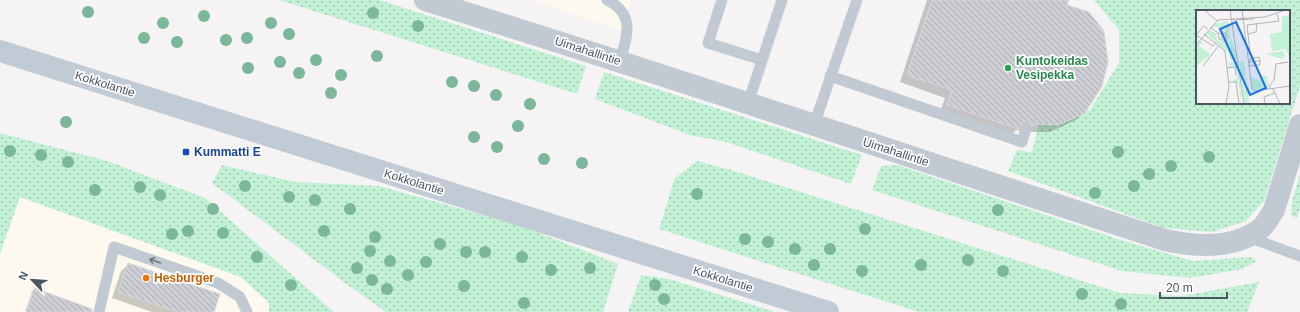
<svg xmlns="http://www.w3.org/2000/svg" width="1300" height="312" viewBox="0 0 1300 312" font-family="Arial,sans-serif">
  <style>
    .commercial { fill: #fdf9ef }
    .grass { fill: url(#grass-dots); fill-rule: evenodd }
    .shadow { fill: #0003 }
    .building { fill: url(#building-back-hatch); stroke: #d7d9de }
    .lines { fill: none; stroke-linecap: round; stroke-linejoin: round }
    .service { stroke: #c1cad2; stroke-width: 11 }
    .minor { stroke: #c1cad2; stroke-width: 22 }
    .secondary { stroke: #c1cbd6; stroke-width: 22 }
    .tree { fill: #7bb799 }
    .oneway { stroke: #6e7983 }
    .leisure-dot { fill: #2e9e5b; stroke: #fff; stroke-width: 1.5 }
    .transit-dot { fill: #1a4fb4; stroke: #fff; stroke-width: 1.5 }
    .food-dot { fill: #e8710a; stroke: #fff; stroke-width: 1.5 }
    .labels { text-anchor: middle; stroke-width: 3.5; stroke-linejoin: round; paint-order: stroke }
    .street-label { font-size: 12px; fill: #4a5661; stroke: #fff }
    .leisure-label { font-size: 12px; font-weight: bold; fill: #27864d; stroke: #fff; text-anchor: start }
    .transit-label { font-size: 12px; font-weight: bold; fill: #164399; stroke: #fff; text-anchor: start }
    .food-label { font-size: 12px; font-weight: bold; fill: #c56008; stroke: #fff; text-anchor: start }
    .inset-road { fill: none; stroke: #b1b4b9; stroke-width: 1 }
    .view { fill: #1a73e8; fill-opacity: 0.15; stroke: #1a73e8; stroke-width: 2 }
    .inset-edge { fill: none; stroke: #4a5661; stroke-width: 2 }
  </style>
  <defs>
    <pattern id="grass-dots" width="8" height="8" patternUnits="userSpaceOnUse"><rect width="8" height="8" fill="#c3f1d5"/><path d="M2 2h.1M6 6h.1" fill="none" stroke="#a0c6b0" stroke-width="1.8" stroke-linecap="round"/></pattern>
    <pattern id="building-back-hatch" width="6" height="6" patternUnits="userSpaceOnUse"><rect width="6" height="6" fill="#cdcfd5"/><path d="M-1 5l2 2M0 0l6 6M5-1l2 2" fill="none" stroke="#a8abb0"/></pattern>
  </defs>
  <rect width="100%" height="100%" fill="#f5f3f3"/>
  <path class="commercial" d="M532,0H631L621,31Z
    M20,197L241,277L269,303V312H0V254Z"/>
  <path class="grass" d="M279,0H379L586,66L577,94Z
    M1094,0H1300V86L1264,201L1246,221L1212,232L1164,228L1008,171L1017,150L1032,152L1039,123L1090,110L1119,63V30ZM1197,11H1289V103H1197Z
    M604,72L862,155L851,184L726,142L690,135L595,99Z
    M0,133L107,161L205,198L334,312H269V303L241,277L20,197L0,254Z
    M697,161L731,170L1120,293L1182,296L1259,282L1247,312H919L659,229L675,178Z
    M222,165L295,182L379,186L519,225L618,264L603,312H386L356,291L212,183Z
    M897,165L1127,242L1193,261L1250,257L1257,261L1242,269L1190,278L1122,271L872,190L881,166Z
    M1300,174V208L1297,218L1291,215L1292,201Z
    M641,275L669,279L775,312H628Z"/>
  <path class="shadow" d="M927,0H1067L1066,5L1084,112L1076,120L1050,132H1028L1016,130L1010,136L940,112L945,98L900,82Z
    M128,265L213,312H152L112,298L121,271Z
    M35,290L81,312H25L32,292Z"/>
  <path class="building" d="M932,0H1069L1067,5L1089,12L1104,31L1108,62L1102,86L1085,113L1058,125L1036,124L1032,126L1028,122H1025L1021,124L1019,129L947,105L952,90L907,75Z
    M128,263L220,294L214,312H178L118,292Z
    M34,288L92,309V312H26Z"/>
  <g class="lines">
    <path class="service" d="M607,0C636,14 627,37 620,61
      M722,0L708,43L762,60
      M830,76L1022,142L1026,129
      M748,103L782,0
      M814,125L857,0
      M1248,237L1300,256
      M99,312L114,247L218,283L240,297L247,312"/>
    <path class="minor" d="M425,0C673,77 919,160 1165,240C1196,247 1232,249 1259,230C1266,225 1269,217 1274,210L1300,125"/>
    <path class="secondary" d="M0,51L828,312"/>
  </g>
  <g class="tree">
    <circle cx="88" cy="12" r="6"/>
    <circle cx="373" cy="13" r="6"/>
    <circle cx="204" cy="16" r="6"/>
    <circle cx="163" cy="23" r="6"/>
    <circle cx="271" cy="23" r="6"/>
    <circle cx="418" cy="26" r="6"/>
    <circle cx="289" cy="34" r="6"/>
    <circle cx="144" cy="38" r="6"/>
    <circle cx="247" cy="38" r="6"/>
    <circle cx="226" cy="40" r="6"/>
    <circle cx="177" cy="42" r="6"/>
    <circle cx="377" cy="56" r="6"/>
    <circle cx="316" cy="60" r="6"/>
    <circle cx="280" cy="62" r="6"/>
    <circle cx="248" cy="68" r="6"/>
    <circle cx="299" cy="73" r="6"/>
    <circle cx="341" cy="75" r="6"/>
    <circle cx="452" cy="82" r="6"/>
    <circle cx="474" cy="86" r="6"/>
    <circle cx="331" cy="93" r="6"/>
    <circle cx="496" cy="95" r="6"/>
    <circle cx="530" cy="104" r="6"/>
    <circle cx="66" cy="122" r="6"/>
    <circle cx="518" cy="126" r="6"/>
    <circle cx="474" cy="137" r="6"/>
    <circle cx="497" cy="147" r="6"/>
    <circle cx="10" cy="151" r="6"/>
    <circle cx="1118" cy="152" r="6"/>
    <circle cx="41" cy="155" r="6"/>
    <circle cx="1209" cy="157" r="6"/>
    <circle cx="544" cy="159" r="6"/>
    <circle cx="68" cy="162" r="6"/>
    <circle cx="582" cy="163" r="6"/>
    <circle cx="1171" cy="166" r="6"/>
    <circle cx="1149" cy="174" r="6"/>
    <circle cx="245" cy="186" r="6"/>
    <circle cx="1134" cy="186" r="6"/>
    <circle cx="140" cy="187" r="6"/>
    <circle cx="95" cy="190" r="6"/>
    <circle cx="1095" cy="193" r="6"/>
    <circle cx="697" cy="194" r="6"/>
    <circle cx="160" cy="195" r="6"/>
    <circle cx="289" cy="197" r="6"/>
    <circle cx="315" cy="200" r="6"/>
    <circle cx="213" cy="209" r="6"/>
    <circle cx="350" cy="209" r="6"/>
    <circle cx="998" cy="210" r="6"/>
    <circle cx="865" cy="229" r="6"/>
    <circle cx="188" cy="231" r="6"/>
    <circle cx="324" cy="231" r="6"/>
    <circle cx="223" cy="233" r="6"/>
    <circle cx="172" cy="234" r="6"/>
    <circle cx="375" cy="237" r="6"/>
    <circle cx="745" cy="239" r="6"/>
    <circle cx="768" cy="242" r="6"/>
    <circle cx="440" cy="244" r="6"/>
    <circle cx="795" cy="249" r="6"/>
    <circle cx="830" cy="249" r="6"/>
    <circle cx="370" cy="251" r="6"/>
    <circle cx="466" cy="252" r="6"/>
    <circle cx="485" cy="252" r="6"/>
    <circle cx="257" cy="257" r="6"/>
    <circle cx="522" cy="257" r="6"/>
    <circle cx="968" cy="260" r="6"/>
    <circle cx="390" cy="261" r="6"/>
    <circle cx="426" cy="262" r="6"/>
    <circle cx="814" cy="265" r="6"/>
    <circle cx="921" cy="265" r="6"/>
    <circle cx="357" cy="268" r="6"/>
    <circle cx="590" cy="268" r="6"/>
    <circle cx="551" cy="270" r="6"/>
    <circle cx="862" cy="271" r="6"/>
    <circle cx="1003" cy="271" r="6"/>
    <circle cx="408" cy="275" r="6"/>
    <circle cx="372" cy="280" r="6"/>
    <circle cx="291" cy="285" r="6"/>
    <circle cx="655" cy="285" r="6"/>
    <circle cx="464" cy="286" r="6"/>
    <circle cx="387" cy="289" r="6"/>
    <circle cx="1082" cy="294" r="6"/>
    <circle cx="664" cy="299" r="6"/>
    <circle cx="524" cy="303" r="6"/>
    <circle cx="1121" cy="304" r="6"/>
  </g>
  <defs><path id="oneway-shaft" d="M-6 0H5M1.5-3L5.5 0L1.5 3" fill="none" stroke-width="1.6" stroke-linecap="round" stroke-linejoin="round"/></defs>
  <use class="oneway" href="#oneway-shaft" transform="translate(155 261) rotate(-161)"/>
  <circle class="leisure-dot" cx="1008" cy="68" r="4"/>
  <rect class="transit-dot" x="182" y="148" width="8" height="8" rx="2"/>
  <circle class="food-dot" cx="146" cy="278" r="4"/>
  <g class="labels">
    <g class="street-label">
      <text transform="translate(588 51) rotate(18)" y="4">Uimahallintie</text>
      <text transform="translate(105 84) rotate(17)" y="4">Kokkolantie</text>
      <text transform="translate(896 152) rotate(18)" y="4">Uimahallintie</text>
      <text transform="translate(414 182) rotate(17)" y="4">Kokkolantie</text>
      <text transform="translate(723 279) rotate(17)" y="4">Kokkolantie</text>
    </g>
    <g class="leisure-label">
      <text x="1016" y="65">Kuntokeidas<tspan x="1016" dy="14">Vesipekka</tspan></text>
    </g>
    <g class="transit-label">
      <text x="194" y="156">Kummatti E</text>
    </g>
    <g class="food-label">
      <text x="154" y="282">Hesburger</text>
    </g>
  </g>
  <g transform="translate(1196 10)">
    <rect width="94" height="94" fill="#f5f3f3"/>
    <path d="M32,11L34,27L31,42L11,24L14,20L20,24L21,30L30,33V18L16,17L18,14ZM35,27L41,49L34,50L32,41ZM4,31H7L3,36L13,43V46L0,56V36ZM87,41L89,46L86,49L70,44ZM41,51L44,74L46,94L42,73L35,71L41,69L40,57H33V52ZM43,51H48L51,75L55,82H52L53,94H49ZM66,66H71L73,78L59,80L56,79L55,67L63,70Z" fill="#c3f1d5"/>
    <path d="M94,5V48L89,39L76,41L74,24L86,22V7Z" fill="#c3f1d5"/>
    <path class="inset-road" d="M8,0L21,11M34,0L48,94M46,0L56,79L59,81L94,76M58,0H82M35,10L58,9M14,17L22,23L23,29L26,30V24L22,23M8,24L29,41L33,76L30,94M26,24L30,23V29L28,32L26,30M52,24L60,22L61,14M0,25L17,36L20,33M0,25L8,16L12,19M0,35L22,10L69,7L89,0M51,45L54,43L51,15L83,11L81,4M52,52L64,51V55L52,56M54,52V49L63,47L64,51M7,56L23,35M31,58L39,57L40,65M33,72H40L43,94M74,79V75L78,70L80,54L92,52M77,79L84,94M69,94L68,87L79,83"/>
    <path class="view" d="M40,12L70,78L54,85L24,19Z"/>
    <rect width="94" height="94" class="inset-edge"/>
  </g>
  <g transform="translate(32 280) rotate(295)" stroke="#ffffff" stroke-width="3" paint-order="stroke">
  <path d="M0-3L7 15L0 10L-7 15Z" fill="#4a5661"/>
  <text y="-6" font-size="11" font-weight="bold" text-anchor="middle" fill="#4a5661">N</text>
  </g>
  <path d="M1160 292v6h67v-6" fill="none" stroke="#4a5661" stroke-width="2"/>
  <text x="1166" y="292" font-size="12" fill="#4a5661" stroke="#ffffff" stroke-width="3" paint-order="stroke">20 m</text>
</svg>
